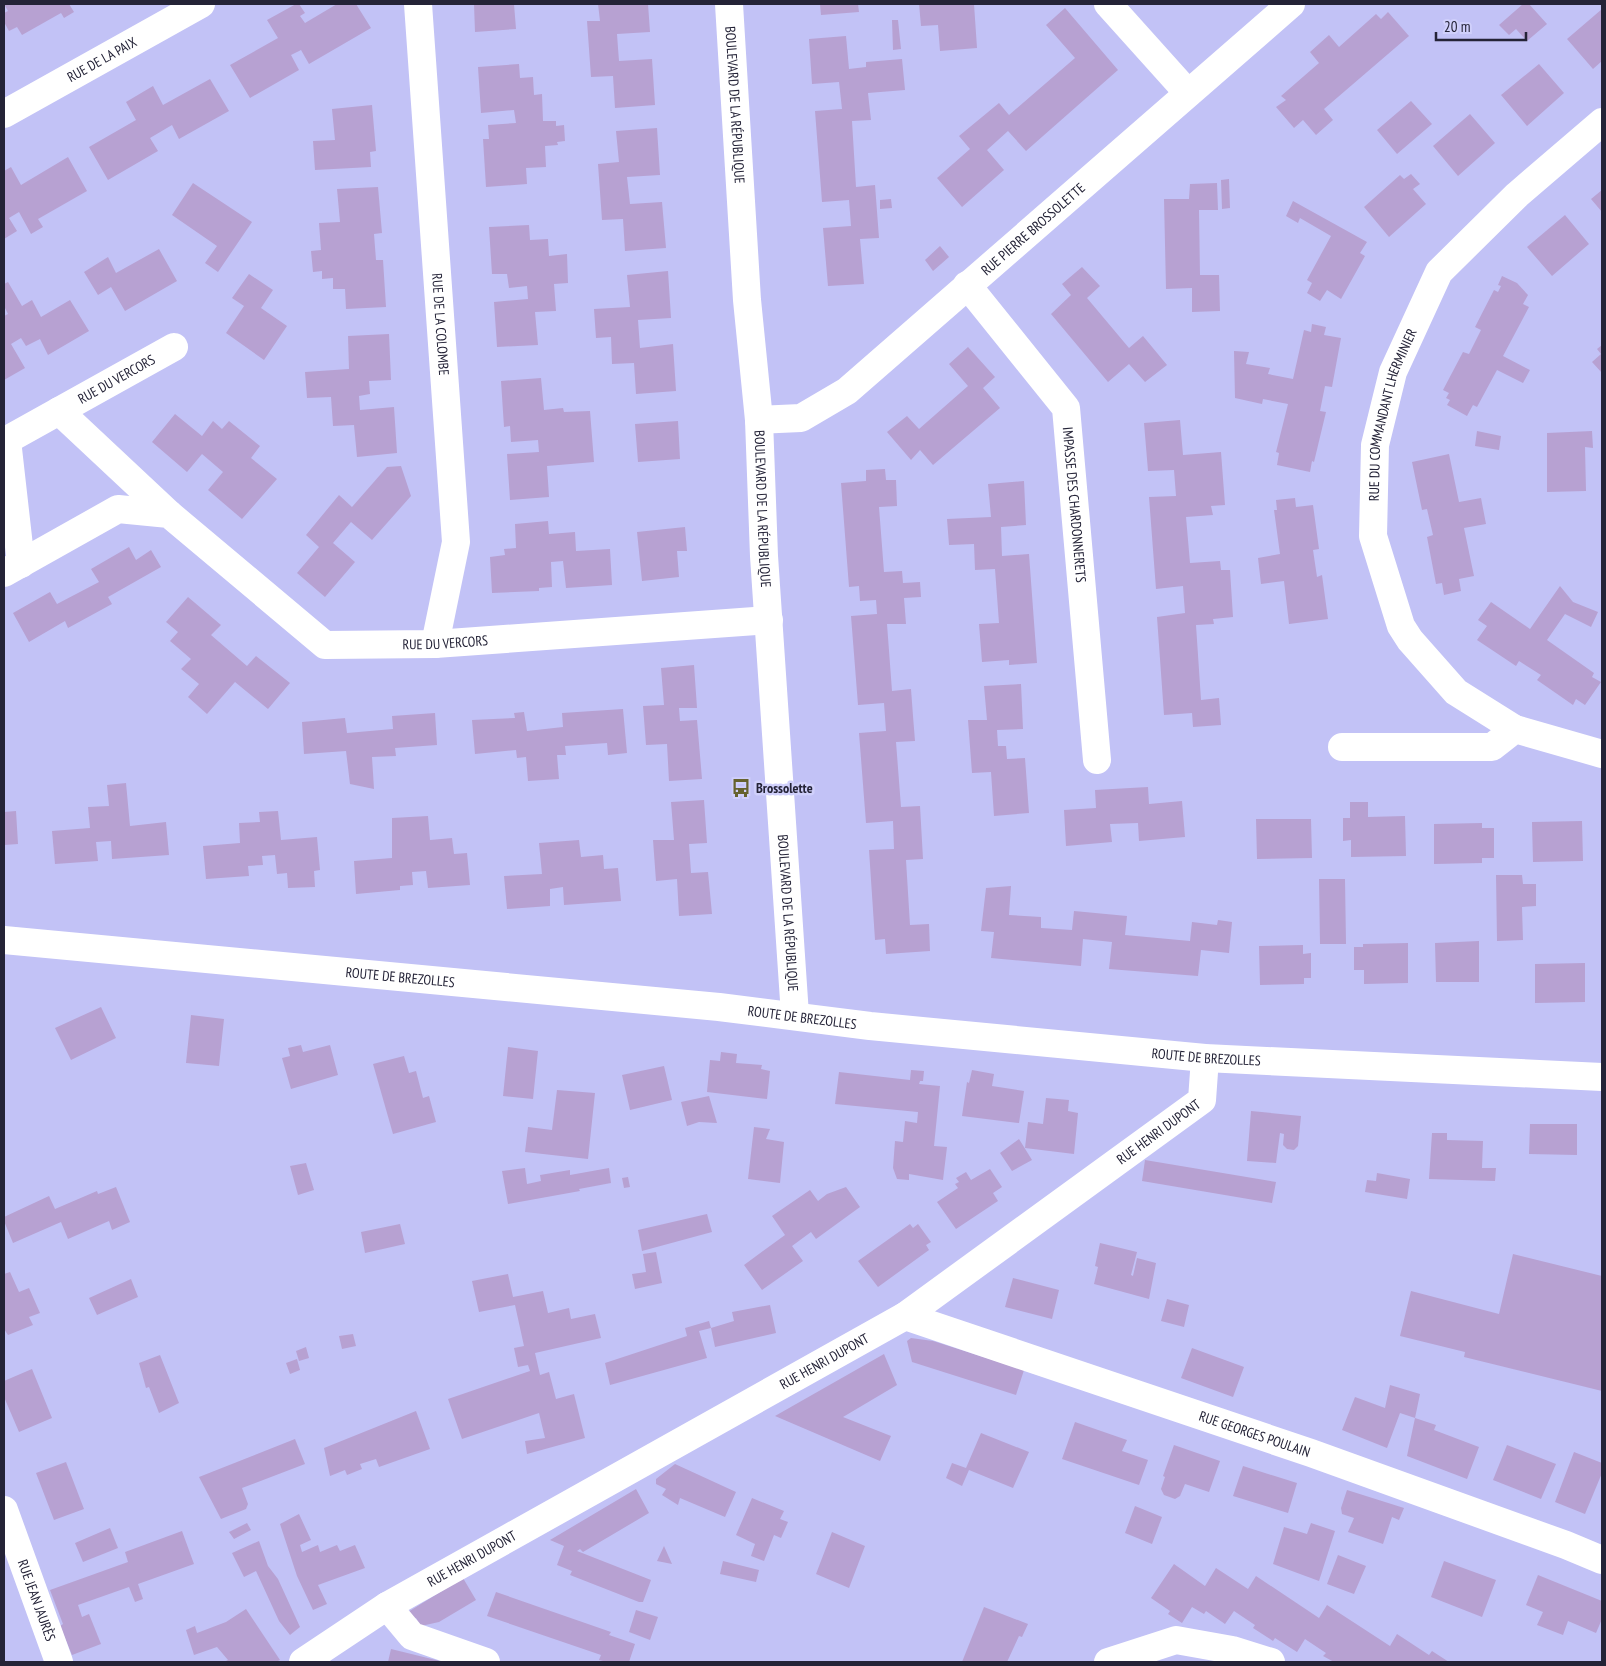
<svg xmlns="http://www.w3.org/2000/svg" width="1606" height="1666" viewBox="0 0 1606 1666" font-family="'PT Sans Narrow',sans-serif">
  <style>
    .building { fill: #b7a1d2 }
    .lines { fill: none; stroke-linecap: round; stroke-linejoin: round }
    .minor { stroke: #fff; stroke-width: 28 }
    .major { stroke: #fff; stroke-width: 28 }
    .labels { text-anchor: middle; stroke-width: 5; stroke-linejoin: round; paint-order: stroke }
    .street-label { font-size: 14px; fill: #242337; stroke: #d0d0fb }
    .poi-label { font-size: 14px; font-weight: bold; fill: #242337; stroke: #d0d0fb; text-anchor: start }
  </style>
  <rect width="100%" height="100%" fill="#c2c2f6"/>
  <path class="building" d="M4,4H69L74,12L64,18L61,13L22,35L17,27L9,31L4,22V13L8,11Z
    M296,4H299L305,13L300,16L305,23L337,4H356L371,28L309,64L301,50L291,55L299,70L250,98L230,65L278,38L267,20Z
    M474,4H514L516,29L475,32Z
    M598,4H648L650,32L617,34L618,48L619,61L652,59L655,105L615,108L613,76L591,77L587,21H600Z
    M820,4H858L859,12L821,15Z
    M919,4H974L977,48L940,51L938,25L921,26Z
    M1523,4H1529L1547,24L1527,41L1516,29L1509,35L1499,25Z
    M1065,8L1118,70L1026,151L1008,131L987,150L1004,170L962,207L937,178L970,149L959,136L999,103L1009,115L1075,58L1046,25Z
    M1602,9V61L1593,69L1567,39Z
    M1388,12L1409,36L1324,109L1333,120L1316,135L1303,120L1294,128L1276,107L1286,100L1281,96L1319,63L1310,52L1329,35L1339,47L1376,14L1381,19Z
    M892,20H898L901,49L893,50Z
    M846,36L849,69L866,67V62L902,59L905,90L868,93L871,120L852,121L856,187L875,185L879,238L860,239L864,284L828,286L823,228L851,226L849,200L822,202L815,111L842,109L839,82L812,84L809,39Z
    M519,64L520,78L533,77L534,95L542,94L543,121H556V126L564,125L565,141L557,142L558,145L545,146L546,167L526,168L527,184L486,187L483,139H489L488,125L516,123L514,110L481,113L478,67Z
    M1539,64L1564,93L1527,126L1501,95Z
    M210,79L229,111L179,139L172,125L150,138L158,151L108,180L89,147L136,120L126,102L153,86L163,105Z
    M1411,101L1432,124L1397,154L1377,130Z
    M372,105L376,151L370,152L371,167L315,170L313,141L335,140L332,109Z
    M1470,114L1495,143L1458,176L1433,146Z
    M657,128L660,175L627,177L630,204L662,202L666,248L625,251L623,219L602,220L598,164L619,162L616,131Z
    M68,157L87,191L38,219L43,227L31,234L19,212L9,218L17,231L4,239V171L11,167L21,185Z
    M1411,174L1420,184L1413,189L1426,204L1389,237L1364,207L1400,175L1404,179Z
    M1229,179L1230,208L1222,209L1221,180Z
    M193,183L252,222L218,272L205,263L217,246L172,215Z
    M1217,183L1218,210H1199L1200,275H1219L1220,311L1192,312V288L1166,289L1164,199H1189L1190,184Z
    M378,187L382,233L374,234L376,260H383L386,307L346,309L345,289H333V278L322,279V271L313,272L311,251L321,250L319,223L340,222L337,189Z
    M1602,190V212L1591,199Z
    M891,199L892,208L880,209V200Z
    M1293,201L1367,242L1360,253L1365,256L1341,299L1327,290L1320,301L1307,293L1312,283L1307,280L1331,236L1300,218L1298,223L1286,216Z
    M1565,215L1589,244L1552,276L1527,247Z
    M529,225L530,240L548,239L549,256L567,254L568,283L554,284L556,311L535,312L538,345L497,347L494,302L528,299L527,286L509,288L507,274H492L489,227Z
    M940,246L949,257L933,271L925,260Z
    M159,249L177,281L125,311L111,287L98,295L84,272L108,257L116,273Z
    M1082,267L1100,286L1087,298L1129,348L1143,336L1167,365L1145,382L1129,364L1108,382L1051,314L1071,295L1062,284Z
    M668,271L671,318L638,320L640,348L673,344L676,391L636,394L634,363L612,364L611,337L596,338L594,309L630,307L627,275Z
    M249,274L273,290L261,308L287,326L264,360L226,333L244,306L232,298Z
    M1502,276L1517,283L1528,295L1523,304L1529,307L1503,356L1530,370L1523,383L1497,370L1477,407L1473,405L1467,416L1447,405L1450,400L1446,398L1449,393L1443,390L1463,352L1469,354L1481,330L1475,327L1494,290L1498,292L1501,286L1498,285Z
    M8,282L22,306L32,300L41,317L70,300L89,331L48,355L40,339L26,346L21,338L11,344L25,368L4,380V316L8,314L4,306V284Z
    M1312,324L1326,327L1324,335L1341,338L1332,387L1325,386L1320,411L1326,412L1314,462L1312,461L1310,472L1277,465L1279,453L1276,452L1288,404L1263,399L1262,404L1235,398L1234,351L1249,352L1246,364L1270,368L1268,374L1293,379L1304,330L1311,332Z
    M389,334L391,380L369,381L370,394L359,396L360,410L394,407L397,453L357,457L354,425L333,426L331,397L307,398L305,372L349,369L348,336Z
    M1602,345V373L1592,362L1601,354L1597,349Z
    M968,347L995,377L983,388L1000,408L933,465L920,450L911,460L887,432L907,416L919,429L968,386L949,364Z
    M541,378L544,410L563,408L564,412L590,411L594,462L547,466L549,497L510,500L507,454L539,452L538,440L511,442L510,426L504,427L501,381Z
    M175,414L202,436L213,421L222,429L229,421L260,446L251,458L277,479L242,519L208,490L223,472L202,454L187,472L152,442Z
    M1180,420L1183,455L1221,452L1225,505L1211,506L1213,515L1186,517L1190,563L1220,561L1221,570H1230L1233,617L1213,619L1214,624L1196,625L1201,700L1219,698L1221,725L1193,727L1192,713L1164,715L1157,617L1185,613L1184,600L1183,586L1156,589L1149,497L1176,496L1174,470L1148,471L1144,423Z
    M678,421L680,459L638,462L635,424Z
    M1477,431L1501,436L1499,450L1475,446Z
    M1592,431L1593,448L1585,447L1586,491L1547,492V433Z
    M1449,454L1459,502L1481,498L1486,524L1464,528L1474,576L1459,579L1461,591L1444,595L1442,583L1436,584L1427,537L1433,535L1427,509L1422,510L1412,462Z
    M401,466L411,496L372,540L351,522L333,543L355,562L325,597L297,573L319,547L306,535L339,495L352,507L387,467Z
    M885,469L886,480H896L897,506L879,507L884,572L902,571L903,583L920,582L921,597L904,598L906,624H887L892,691L911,689L913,716L915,741L896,742L901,807L920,806L923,859L906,860L910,925L929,924L930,951L886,954L885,939L875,940L869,850L894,849L893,821L866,823L859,733L886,731L884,703L858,705L851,616L877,614L876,600L860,601L859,586L849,587L841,483L866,481V470Z
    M1024,481L1026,525L1001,527L1002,556L1029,554L1037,663L1009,665V660L982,662L979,624L999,623L995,569L975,570L974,544L949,545L947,519L991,517L988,484Z
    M1295,498L1296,507L1313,505L1319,549L1313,550L1317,577L1322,575L1328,619L1289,624L1284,581L1261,584L1258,558L1280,554L1274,510H1277L1276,500Z
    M548,521L549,534L575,532L576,551L610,549L612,585L566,588L563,561L551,562L552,587L539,588V591L492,593L490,557L505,555L504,549L516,548L515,524Z
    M685,527L687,551H677L679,577L642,581L637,532Z
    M129,547L136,560L151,550L161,567L108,597L112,604L68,628L65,621L29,642L13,613L50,592L57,604L99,582L91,569Z
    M1560,586L1573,602L1598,612L1591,627L1565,614L1547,640L1594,673L1592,677L1601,682L1585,705L1576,699L1573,705L1537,680L1541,675L1519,661L1516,666L1477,640L1487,626L1478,620L1491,602L1530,629Z
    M188,597L221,625L211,635L247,666L256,656L290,683L268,709L235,682L207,714L188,697L199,684L181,669L191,659L170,641L178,632L166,622Z
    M694,665L697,708H679L680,721L697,720L702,779L669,781L667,744L646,745L643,706L664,705L661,668Z
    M1021,684L1023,729L997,730L998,746H1006L1007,759L1025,758L1029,813L994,816L991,772L972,773L968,720H987L984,686Z
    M623,709L627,753L608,755L607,743L565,746L566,755H557L559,779L528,781L526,757L517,758L516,750L475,754L472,720L515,718L514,713L524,712L527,731L563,727L562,713Z
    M435,713L437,745L395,748L396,756L372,757L374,789L350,784L346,751L304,754L302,722L345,718L347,733L393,729L392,716Z
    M126,783L130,826L166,822L169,855L112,859L111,841L96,842L98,861L55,864L52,831L90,828L88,807L109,806L107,785Z
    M1148,787L1149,804L1182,801L1185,837L1139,841L1138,823L1110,824L1112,842L1066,846L1064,810L1096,808L1095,790Z
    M704,800L707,843L689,844L691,873L708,872L712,914L679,916L677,879L656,881L653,840H674L671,802Z
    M1350,802H1368V817L1405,816L1406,856L1351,857V840L1343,841V818H1350Z
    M16,811L18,844L4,845V812Z
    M278,811L281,840L317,837L320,870L314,871L315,887L288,888L287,873L277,874L275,855L262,856L263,865L248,866L249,876L206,879L203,846L240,843L239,823L260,822L259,812Z
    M428,816L430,840L452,838L454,854L467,853L470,885L428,888L426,871L412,872L413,885L400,886V890L356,894L354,861L392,858V818Z
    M1256,819H1311L1312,858L1257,859Z
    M1582,821L1583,861L1533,862L1532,822Z
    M1482,823V828H1494V858H1482V863L1434,864V824Z
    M579,840L581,857L603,855L604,869L618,868L621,901L564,905L563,887L550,889V906L507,909L504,876L542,874L539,843Z
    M1496,875H1522L1523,884H1536V906L1522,907L1523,940L1497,941Z
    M1319,879H1345L1346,944H1320Z
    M1011,886L1009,915L1041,917V928L1072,930L1074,911L1127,916L1125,935L1190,941L1192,922L1217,925L1218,920L1232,922L1229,953L1201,950L1198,976L1109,969L1112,942L1083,939L1081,966L991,958L994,932L981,931L986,888Z
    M1479,941V982H1436L1435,943Z
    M1408,943V983L1364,984V970H1354V947H1363V944Z
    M1303,945V954L1311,953V978H1304V984L1260,985L1259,946Z
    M1585,963V1002L1535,1003V964Z
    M101,1007L116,1038L71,1060L55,1028Z
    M191,1015L224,1019L219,1066L186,1063Z
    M301,1045L303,1052L330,1045L338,1075L291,1089L282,1058L290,1056L288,1048Z
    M508,1047L538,1051L533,1099L503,1096Z
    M721,1052L737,1054L736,1063L762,1065L761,1069L770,1071L767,1099L707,1092L710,1060L720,1061Z
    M404,1056L409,1073L416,1071L423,1098L429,1096L436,1122L393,1134L373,1064Z
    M664,1066L672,1100L630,1110L622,1075Z
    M911,1070L924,1071L923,1081H920L919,1084L940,1086L934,1146L947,1147L943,1180L909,1174V1180L897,1179L893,1168L895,1141L903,1142L905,1121L917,1123L918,1112L835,1104L839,1072L910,1080Z
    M972,1070L994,1074L992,1086L1024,1091L1019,1123L962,1116L967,1082L969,1083Z
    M557,1090L595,1093L588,1159L525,1152L528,1127L552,1130Z
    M709,1096L717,1123L699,1122L687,1126L681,1102Z
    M1046,1098L1069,1100L1068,1111L1078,1113L1074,1154L1025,1148L1028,1122L1043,1124Z
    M1251,1111L1301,1116L1298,1146L1294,1150L1287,1149L1283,1145L1284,1134L1280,1133L1276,1163L1247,1161Z
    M1530,1124H1577V1155L1529,1154Z
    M754,1127L770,1129L766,1139L784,1142L780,1183L748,1179Z
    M1432,1133H1447V1140L1483,1141L1482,1168H1496L1495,1181L1429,1179Z
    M1019,1139L1032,1160L1012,1171L1000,1153Z
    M1145,1160L1276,1182L1272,1203L1142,1181Z
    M306,1163L314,1190L298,1195L290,1166Z
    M525,1168L527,1184L541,1181L540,1175L570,1170V1175L609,1168L611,1183L579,1189L580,1191L508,1204L502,1171Z
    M990,1169L1002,1187L993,1193L998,1201L956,1229L937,1202L958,1188L955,1184L959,1182L956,1178L966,1172L971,1180Z
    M1377,1173L1410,1179L1407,1199L1365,1192L1367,1180L1376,1181Z
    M628,1177L630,1187L624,1188L622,1178Z
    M116,1187L130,1222L112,1230L109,1221L68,1239L61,1222L13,1243L4,1221V1217L49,1196L55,1209L97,1191L98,1194Z
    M846,1187L860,1207L816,1239L811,1232L792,1246L803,1261L762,1290L744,1265L785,1235L772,1216L810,1190L818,1201L827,1194Z
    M707,1214L712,1232L642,1251L638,1230Z
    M400,1224L405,1244L365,1253L361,1232Z
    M910,1224L913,1228L918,1224L931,1242L926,1245L929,1250L878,1287L858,1261Z
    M1100,1243L1137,1252L1131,1275L1133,1276L1137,1258L1156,1263L1149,1299L1094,1284L1098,1267L1095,1266Z
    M656,1252L662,1283L635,1289L632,1274L646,1272L643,1254Z
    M1513,1254L1602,1276V1391L1464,1357L1465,1352L1400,1336L1411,1291L1499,1314Z
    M10,1272L19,1292L29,1288L40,1313L29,1317L33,1325L8,1335L4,1329V1274Z
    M508,1274L513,1297L543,1291L548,1313L569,1308L571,1319L595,1314L601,1338L535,1353L540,1375L549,1372L556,1399L574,1394L585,1438L527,1454L525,1441L545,1438L539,1413L462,1439L448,1399L530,1371L528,1365L518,1367L514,1348L524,1346L515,1305L479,1312L472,1281Z
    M1013,1278L1059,1290L1052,1319L1005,1307Z
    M131,1279L138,1297L97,1315L89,1298Z
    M1167,1299L1189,1305L1184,1327L1161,1321Z
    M770,1305L776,1333L715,1347L711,1328L734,1321L732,1312Z
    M709,1321L711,1328L699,1331L707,1358L610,1385L605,1363L687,1336L685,1328Z
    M353,1334L356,1346L342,1349L339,1336Z
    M911,1338L933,1341L1024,1370L1016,1395L912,1362L907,1341Z
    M306,1347L309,1358L299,1361L296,1351Z
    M1192,1348L1244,1367L1233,1397L1181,1378Z
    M884,1354L897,1385L843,1417L891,1436L880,1461L775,1416Z
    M160,1355L179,1403L159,1413L149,1387L146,1388L139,1363Z
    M297,1359L300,1370L290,1374L286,1363Z
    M32,1369L52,1418L19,1432L4,1397V1381Z
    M1390,1385L1420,1394L1415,1418L1400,1413L1387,1448L1342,1430L1355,1397L1385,1408Z
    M416,1411L430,1449L379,1467L376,1459L360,1464L362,1469L347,1475L345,1470L330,1476L324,1448Z
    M1415,1418L1436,1425L1434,1430L1479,1447L1467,1479L1407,1456Z
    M1075,1422L1127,1440L1122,1451L1148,1460L1139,1485L1062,1459Z
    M981,1433L1029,1452L1013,1488L969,1470L962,1486L946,1478L952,1463L966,1468Z
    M295,1439L305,1464L242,1488L248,1504L246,1509L221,1519L199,1477Z
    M1174,1445L1220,1461L1209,1492L1185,1484L1180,1496L1175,1499L1164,1495L1161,1489L1165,1477L1163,1476Z
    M1507,1445L1556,1464L1541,1499L1493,1480Z
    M1574,1452L1602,1463V1473L1585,1514L1555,1502Z
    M66,1462L84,1509L54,1520L36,1473Z
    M675,1464L736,1492L725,1517L680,1498L678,1505L662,1495L666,1489L656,1484V1479Z
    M1243,1466L1297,1483L1288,1513L1233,1496Z
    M636,1489L649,1513L583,1552L580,1549L577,1551L651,1580L643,1602H639L570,1575L572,1571L557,1565L564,1546L550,1540Z
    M1347,1490L1404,1508L1399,1520L1392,1517L1383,1544L1348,1532L1354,1518L1342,1514L1341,1508Z
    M752,1498L784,1511L780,1519L788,1522L781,1538L774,1535L764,1561L751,1556L755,1544L736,1535Z
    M1135,1506L1162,1517L1152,1544L1125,1533Z
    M299,1514L311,1540L300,1545L302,1552L318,1545L320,1552L337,1545L340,1551L355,1545L365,1568L318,1585L327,1604L313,1610L297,1576L280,1524Z
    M247,1523L251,1530L234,1539L229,1532Z
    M1311,1523L1335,1531L1319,1581L1273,1564L1284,1527L1307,1534Z
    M110,1528L118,1548L83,1562L75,1543Z
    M182,1531L194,1564L138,1584L143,1599L135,1602L129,1587L78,1605L82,1617L89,1614L101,1644L72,1655L60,1626L63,1624L50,1590L128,1562L125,1552Z
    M832,1532L865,1546L849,1588L816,1574Z
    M259,1541L268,1566L278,1579L300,1627L290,1635L279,1621L256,1571L244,1577L232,1553Z
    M664,1546L672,1564L657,1561Z
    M1338,1555L1366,1566L1354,1594L1327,1584Z
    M723,1561L759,1570L756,1582L720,1574Z
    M1444,1561L1496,1580L1482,1617L1431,1597Z
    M1174,1564L1205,1586L1216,1568L1248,1589L1256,1576L1319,1618L1327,1605L1390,1646L1397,1634L1429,1655L1432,1651L1449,1662H1334L1323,1656L1326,1653L1305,1639L1297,1652L1275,1638L1273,1641L1253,1628L1255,1625L1234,1611L1225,1624L1206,1611L1204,1614L1192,1607L1182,1623L1168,1614L1170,1611L1151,1598Z
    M1538,1575L1602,1601V1619L1596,1633L1568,1621L1563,1635L1537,1625L1543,1612L1526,1605Z
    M463,1578L476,1600L439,1622L421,1626L416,1618L411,1621L408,1612Z
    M496,1592L611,1632L609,1635L635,1644L629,1662H607L599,1660L601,1655L487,1616Z
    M984,1607L1028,1624L1022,1637L1019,1636L1007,1662H962Z
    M246,1609L280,1660L276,1662H224L228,1660L217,1647L194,1655L186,1630L195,1626L197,1633L226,1622Z
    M636,1610L658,1617L650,1640L629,1632Z
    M391,1649L444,1662H388Z"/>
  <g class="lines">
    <g class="minor">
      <path id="s1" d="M418,4L456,542L435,644"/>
      <path id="s2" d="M729,4L747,300L759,420L764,556L795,1015"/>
      <path d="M1108,4L1188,93"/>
      <path id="s3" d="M4,114L201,4"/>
      <path id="s4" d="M967,285L1066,408L1097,760"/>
      <path d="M59,411L169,514"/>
      <path id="s5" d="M759,420L801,418L847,391L1291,4"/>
      <path id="s6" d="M21,564L7,440L174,347"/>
      <path id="s7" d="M4,573L118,509L169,514L325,645L435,644L769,620"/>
      <path id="s8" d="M1515,729L1456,692L1410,640L1401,626L1373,536L1375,445L1393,372L1439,272L1517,195L1602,122"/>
      <path d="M1342,747H1492L1515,729L1602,754"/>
      <path id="s9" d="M905,1316L1311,1453L1566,1545L1602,1560"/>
      <path id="s10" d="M4,1510L59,1662"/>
      <path d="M387,1606L412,1636L486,1662"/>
      <path id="s11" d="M303,1662L387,1606L905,1316L1202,1100L1205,1058"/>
      <path d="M1108,1662L1176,1640L1232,1650L1271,1662"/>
    </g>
    <path class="major" id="s12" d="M4,940L719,1007L870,1026L1205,1058L1602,1077"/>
  </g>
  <defs>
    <g id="bus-bare" transform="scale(1.5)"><path d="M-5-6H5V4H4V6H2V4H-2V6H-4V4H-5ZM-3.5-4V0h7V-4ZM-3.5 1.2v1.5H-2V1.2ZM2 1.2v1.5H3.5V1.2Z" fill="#66622e" stroke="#d0d0fb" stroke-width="2.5" paint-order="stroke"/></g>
  </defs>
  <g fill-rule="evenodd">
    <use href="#bus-bare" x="741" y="788"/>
  </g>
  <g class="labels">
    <g class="street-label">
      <text dy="5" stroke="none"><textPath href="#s3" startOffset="112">RUE DE LA PAIX</textPath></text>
      <text dy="5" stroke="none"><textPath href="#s2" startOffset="101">BOULEVARD DE LA RÉPUBLIQUE</textPath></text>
      <text dy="5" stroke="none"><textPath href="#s5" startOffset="342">RUE PIERRE BROSSOLETTE</textPath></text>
      <text dy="5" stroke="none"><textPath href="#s1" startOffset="321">RUE DE LA COLOMBE</textPath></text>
      <text dy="5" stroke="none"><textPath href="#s6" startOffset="250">RUE DU VERCORS</textPath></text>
      <text dy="5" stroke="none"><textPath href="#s8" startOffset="374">RUE DU COMMANDANT LHERMINIER</textPath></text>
      <text dy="5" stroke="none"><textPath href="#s4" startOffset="255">IMPASSE DES CHARDONNERETS</textPath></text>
      <text dy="5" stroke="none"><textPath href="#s2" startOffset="506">BOULEVARD DE LA RÉPUBLIQUE</textPath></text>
      <text dy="5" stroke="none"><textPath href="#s7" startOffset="506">RUE DU VERCORS</textPath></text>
      <text dy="5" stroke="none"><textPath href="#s2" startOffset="911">BOULEVARD DE LA RÉPUBLIQUE</textPath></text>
      <text dy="5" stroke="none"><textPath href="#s12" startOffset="398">ROUTE DE BREZOLLES</textPath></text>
      <text dy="5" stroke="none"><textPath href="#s12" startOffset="802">ROUTE DE BREZOLLES</textPath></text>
      <text dy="5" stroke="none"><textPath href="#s12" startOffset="1208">ROUTE DE BREZOLLES</textPath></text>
      <text dy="5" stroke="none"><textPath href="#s11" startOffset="1008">RUE HENRI DUPONT</textPath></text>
      <text dy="5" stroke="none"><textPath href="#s11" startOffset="602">RUE HENRI DUPONT</textPath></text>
      <text dy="5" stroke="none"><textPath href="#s9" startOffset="369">RUE GEORGES POULAIN</textPath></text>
      <text dy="5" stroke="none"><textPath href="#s11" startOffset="198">RUE HENRI DUPONT</textPath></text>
      <text dy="5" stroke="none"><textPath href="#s10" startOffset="96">RUE JEAN JAURÈS</textPath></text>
    </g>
    <g class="poi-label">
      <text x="756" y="793">Brossolette</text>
    </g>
  </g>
  <rect width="1606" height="1666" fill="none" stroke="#242337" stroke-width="10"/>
  <path d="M1436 32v8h90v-8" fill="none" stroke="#242337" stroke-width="2.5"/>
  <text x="1444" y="32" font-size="15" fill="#242337" stroke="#d0d0fb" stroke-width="4" paint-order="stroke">20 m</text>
</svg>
